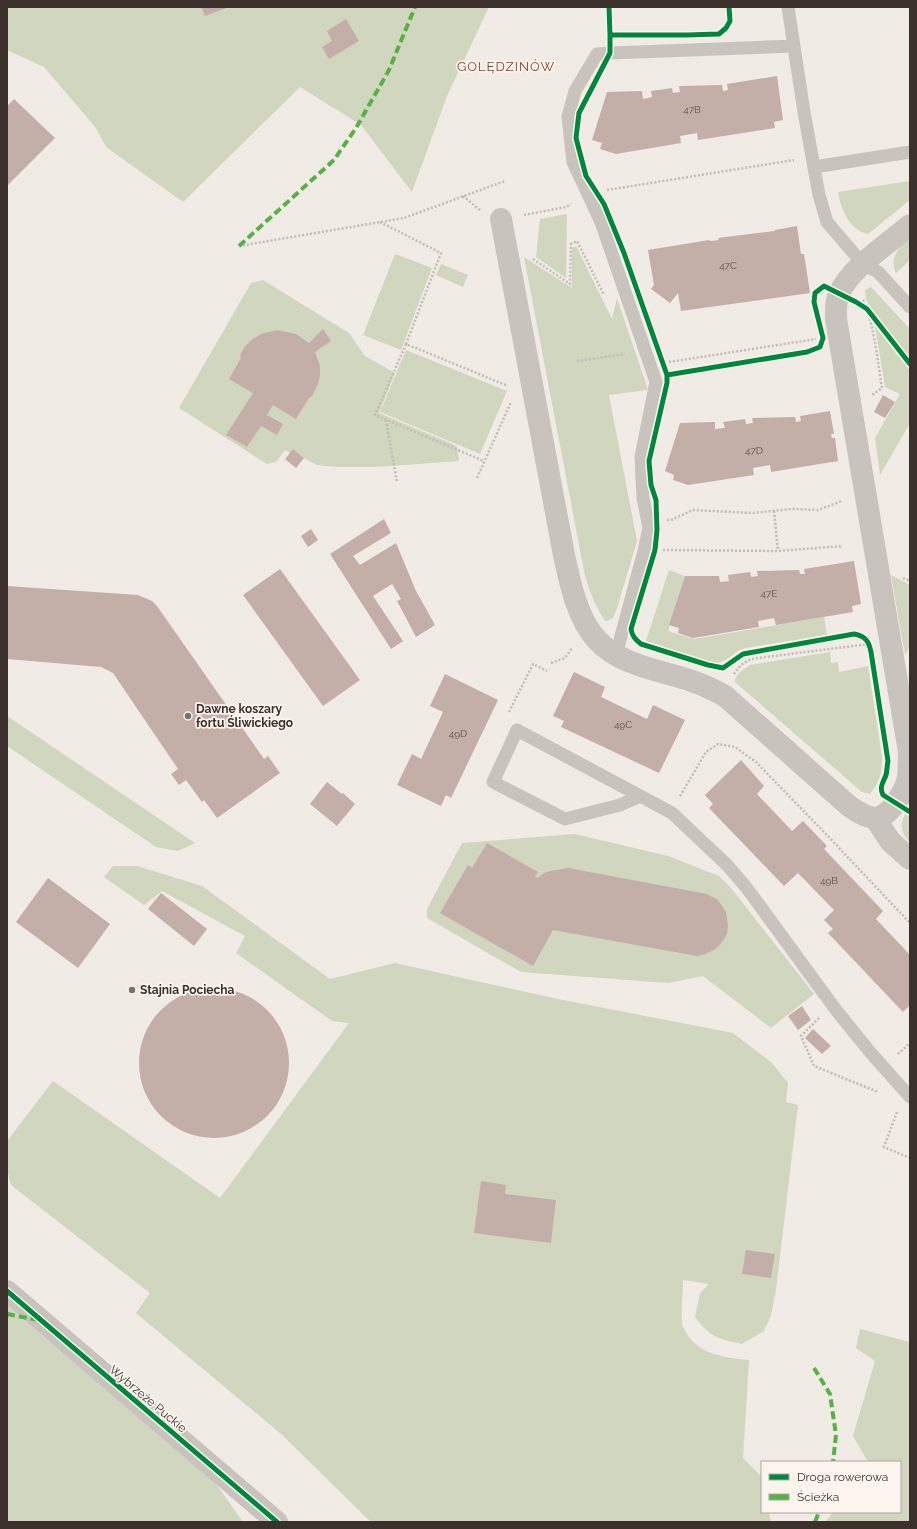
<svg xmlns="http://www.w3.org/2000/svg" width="917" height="1529" viewBox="0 0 917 1529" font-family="Raleway,sans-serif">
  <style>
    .green { fill: #d1d6bf }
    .building { fill: #c3afa7 }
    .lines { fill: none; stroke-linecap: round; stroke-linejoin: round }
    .path { stroke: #c2bbb6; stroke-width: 2.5; stroke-dasharray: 2 2; stroke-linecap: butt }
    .lane { stroke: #c9c3be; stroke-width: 13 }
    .street { stroke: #c9c3be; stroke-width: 22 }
    .quiet { stroke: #57b246; stroke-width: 4; stroke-dasharray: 8 4; stroke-linecap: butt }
    .cycleway-casing { stroke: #fbf5ee; stroke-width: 8 }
    .cycleway { stroke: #00873e; stroke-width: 5 }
    .poi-dot { fill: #7a716c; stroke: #fbf5ee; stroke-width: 1.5 }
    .labels { text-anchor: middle; stroke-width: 3.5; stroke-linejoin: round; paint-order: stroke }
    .number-label { font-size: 10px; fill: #5d504a }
    .poi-label { font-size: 12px; font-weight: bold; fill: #3b302b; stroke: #fbf5ee; text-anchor: start }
    .street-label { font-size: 12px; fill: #3b302b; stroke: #fbf5ee }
    .neighbourhood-label { font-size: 13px; letter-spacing: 1px; fill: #8c3b22; stroke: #fbf5ee }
  </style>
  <rect width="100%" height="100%" fill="#f0ebe5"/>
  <path class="green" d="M7,7H489L447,96L412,192L361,125L300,87L183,202L106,147L96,128L44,67L7,50Z
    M910,181V200L868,234C849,230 841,209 838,192Z
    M567,214L566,278L536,257L540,219Z
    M910,237V260L896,273C889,258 899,247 910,237Z
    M576,246L612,319L617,298L648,390L609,395L637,541L617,608L613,618L607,621H605C595,605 588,589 584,571L524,257L572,288V248Z
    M395,254L432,268L401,350L363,335Z
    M441,264L468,275L463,287L436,275Z
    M263,280L349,333L365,356L395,373L379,413L457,446L459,461L377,467H337L317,465L304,458L293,449L290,453L285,450L276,462L267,464L179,408L251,283Z
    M871,287L910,329V359L869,305L866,299L865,290Z
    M875,326L910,371V423L880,475L875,438L900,394L885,387Z
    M406,350L507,391L480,454L380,412Z
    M669,570L685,576L668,631L694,639L824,617L827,635L745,648C734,651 727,663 715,663L646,641Z
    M891,575L910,585V646L905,655Z
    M830,652L831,663L838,662L839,672L868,666L882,757C882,772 880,782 870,794L862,792L735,682V679L740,672L750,665Z
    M7,716L195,843L178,851L156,847L7,746Z
    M906,813L910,816V842C901,834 899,824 906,813Z
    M575,834L668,856L719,876L731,888L814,994L771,1028L703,976L668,983L521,972L427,918V909L462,843Z
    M113,866H137L202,886L330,979L395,963L558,999L733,1033L772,1063L788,1083L786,1102L798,1105L776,1290L771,1315L764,1331L742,1344C718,1339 710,1337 695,1317L700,1293L709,1284L683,1280C683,1289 680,1320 683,1327C695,1354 723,1358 749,1360L743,1458L762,1477V1512H769L771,1522H371L280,1433L136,1313L150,1293L11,1185L7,1168V1141L53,1081L220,1198L349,1023L332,1021L236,953L245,936L162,891L144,905L104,877Z
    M7,1306L214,1481L243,1522H7Z
    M860,1329L910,1342V1522H825L833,1512H900V1462H868L853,1436L875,1361L856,1348Z"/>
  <path class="building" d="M201,7H229L205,16Z
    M346,19L359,41L329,59L322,47L332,41L327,31Z
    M777,76L783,120L774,122L775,128L698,140L697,133L680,136L681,143L616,154L600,149L602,143L592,140L607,92L642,91L643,99L652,97L651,91L672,88L673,93L680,92L679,86L722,85L723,91L728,90L727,84Z
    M14,99L55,138L7,186V104L8,105Z
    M797,226L801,254H804L810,293L681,311L678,293L670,303L651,289L654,285L648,250L709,240L710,241L719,240L718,238L775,231V230Z
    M323,329L331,341L315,352L320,366V375L318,384L312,396L309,398L296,419L273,405L267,415L283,424L277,435L261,426L247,447L226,435L253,393L229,379L241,358L240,355L244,348L251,340L261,334L277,330L296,334L309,343Z
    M883,395L895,402L885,418L874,412Z
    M830,411L834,434H831L832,438H835L838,461L771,472L770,465L753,468L754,475L688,485L673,480L674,475L665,471L680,423L715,422V429L725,428L723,422L745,419L746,424L753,423L752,418L795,417L796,422L801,421L800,416Z
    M293,449L304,458L296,468L285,459Z
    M384,519L391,533L353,556L360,565L396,543L416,591L435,625L416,637L397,601L401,599L392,584L373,596L403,641L391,649L330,554Z
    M311,529L318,540L308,547L301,536Z
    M854,561L861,604L852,606L853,612L776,625L774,618L758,621L759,627L693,638L678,633L679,628L669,625L685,576H719L720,582L729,581L728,575L750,572L751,577L758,576L757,571L799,570L800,574H805L804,569Z
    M280,569L360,680L323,706L243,595Z
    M7,586L138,595L152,601L157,606L264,759L268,756L280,773L217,818L204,800L202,802L186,780L179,785L171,774L178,769L113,673L101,667L7,659Z
    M574,672L605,687L601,697L647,719L653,705L685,720L659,773L561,727L564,721L553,716Z
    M445,674L498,700L451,798L446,795L441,806L397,785L412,754L421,759L443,712L430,706Z
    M741,760L764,786L757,794L792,831L803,821L827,846L824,849L883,911L876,919L910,955V1005L903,1012L828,933L833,929L824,920L834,910L798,873L784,886L709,808L713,804L705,795Z
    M327,782L342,794L343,793L355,804L337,826L310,804Z
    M487,843L538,872L535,876L538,878L544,873L550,871L568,868L707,894L718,900L726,912L728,926L727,934L720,945L714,950L705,954L697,956L553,930L533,966L440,913L468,865L472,868Z
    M48,878L110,924L78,968L16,922Z
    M161,893L207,929L194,946L148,909Z
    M139 1063a75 75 0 1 1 150 0a75 75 0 1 1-150 0Z
    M802,1006L811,1020L798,1030L788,1016Z
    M813,1029L831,1046L822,1054L805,1038Z
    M481,1181L506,1185L505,1194L556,1200L551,1243L474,1233Z
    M746,1250L775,1254L771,1278L742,1274Z"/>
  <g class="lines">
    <path class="path" d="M607,190L794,160
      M463,196L480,210
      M524,215L566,207L571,204
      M380,222L441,253L406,344L508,386
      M239,246L404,218L505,181
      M533,259L570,284L571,244L577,241L604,295
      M863,300C875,327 877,359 882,388L872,395
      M406,344L375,415L484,461
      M577,361L625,354
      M669,362L816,339
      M386,420L397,482
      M477,478L511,402
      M774,511L778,551
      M667,520H671L693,510L752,513L792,509L818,510L842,501
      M663,550L778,551L843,546
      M903,578L910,581
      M551,663L565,658L572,648
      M734,674L741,665L751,659L868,644
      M509,712L533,664L547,671
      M680,796L706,752L718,744L735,747L756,762L824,832L910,923
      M819,1018L801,1036L814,1066L878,1092
      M898,1054L910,1043
      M897,1112L884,1147L910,1158"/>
    <path class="lane" d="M788,7L804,112L819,195L827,222L863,264L878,272L910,307
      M814,167L910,152
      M616,655L644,551L649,528L643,498L641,457L656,382L601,222L573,162L568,117L575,91L597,54L610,53L794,46
      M640,796L620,805L565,819L493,782L517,730L672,813L727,865L746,887L836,1010L870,1052L910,1097"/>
    <path class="street" d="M501,219L564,555C570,583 577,618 597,640C621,666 660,670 692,681C704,685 714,690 725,696L849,806C857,811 864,817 874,818C889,819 906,790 908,777C909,769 909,760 909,752L836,319C836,311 835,302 839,294C849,269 889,243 910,225
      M875,818L890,841L910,859
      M7,1291L277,1522"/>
    <path class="quiet" d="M239,246L334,160L356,128L389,70L415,7
      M7,1314L39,1320
      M814,1368L830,1394L836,1435L833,1462
      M815,1522L819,1512"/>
    <g class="cycleway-casing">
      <path id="cycleway" d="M609,7L610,35H687L719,34L726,28L730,21L729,7
        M610,35V53L579,113L576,138L586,176L604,204L624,253L667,375
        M910,364L867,309L856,302L824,286L815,293L814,302L823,338L820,347L807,352L667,375V383L649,461L651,485L656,500L657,530L655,550L631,629C632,636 635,639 641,644L708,665L723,668L743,654L854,634C866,636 869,642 871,652L888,761C887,766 887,771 886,775C883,783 879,787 883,795L910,812
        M7,1291L277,1522"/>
    </g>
    <use href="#cycleway" class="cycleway"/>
  </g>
  <g class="poi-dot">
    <circle cx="188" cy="716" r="4"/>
    <circle cx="132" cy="990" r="4"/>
  </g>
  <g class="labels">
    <g class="number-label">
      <text x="692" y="113">47B</text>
      <text x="728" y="269">47C</text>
      <text x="754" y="454">47D</text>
      <text x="769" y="597">47E</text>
      <text x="623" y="728">49C</text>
      <text x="458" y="737">49D</text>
      <text x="829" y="884">49B</text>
    </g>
    <g class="poi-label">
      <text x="196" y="713">Dawne koszary<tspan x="196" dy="14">fortu Śliwickiego</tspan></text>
      <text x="140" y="994">Stajnia Pociecha</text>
    </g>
    <g class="street-label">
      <text transform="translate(148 1399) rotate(40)" y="4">Wybrzeże Puckie</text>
    </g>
    <g class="neighbourhood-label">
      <text x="506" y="71">GOLĘDZINÓW</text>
    </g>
  </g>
  <rect width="917" height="1529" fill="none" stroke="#3b302b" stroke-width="16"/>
  <rect x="761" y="1461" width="140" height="52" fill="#fbf5ee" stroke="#aea6a0"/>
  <rect x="769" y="1474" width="20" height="6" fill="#00873e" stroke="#aea6a0"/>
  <text x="797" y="1481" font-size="12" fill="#3b302b">Droga rowerowa</text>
  <rect x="769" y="1494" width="20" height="6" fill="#57b246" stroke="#aea6a0"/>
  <text x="797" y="1501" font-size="12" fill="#3b302b">Ścieżka</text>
</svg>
